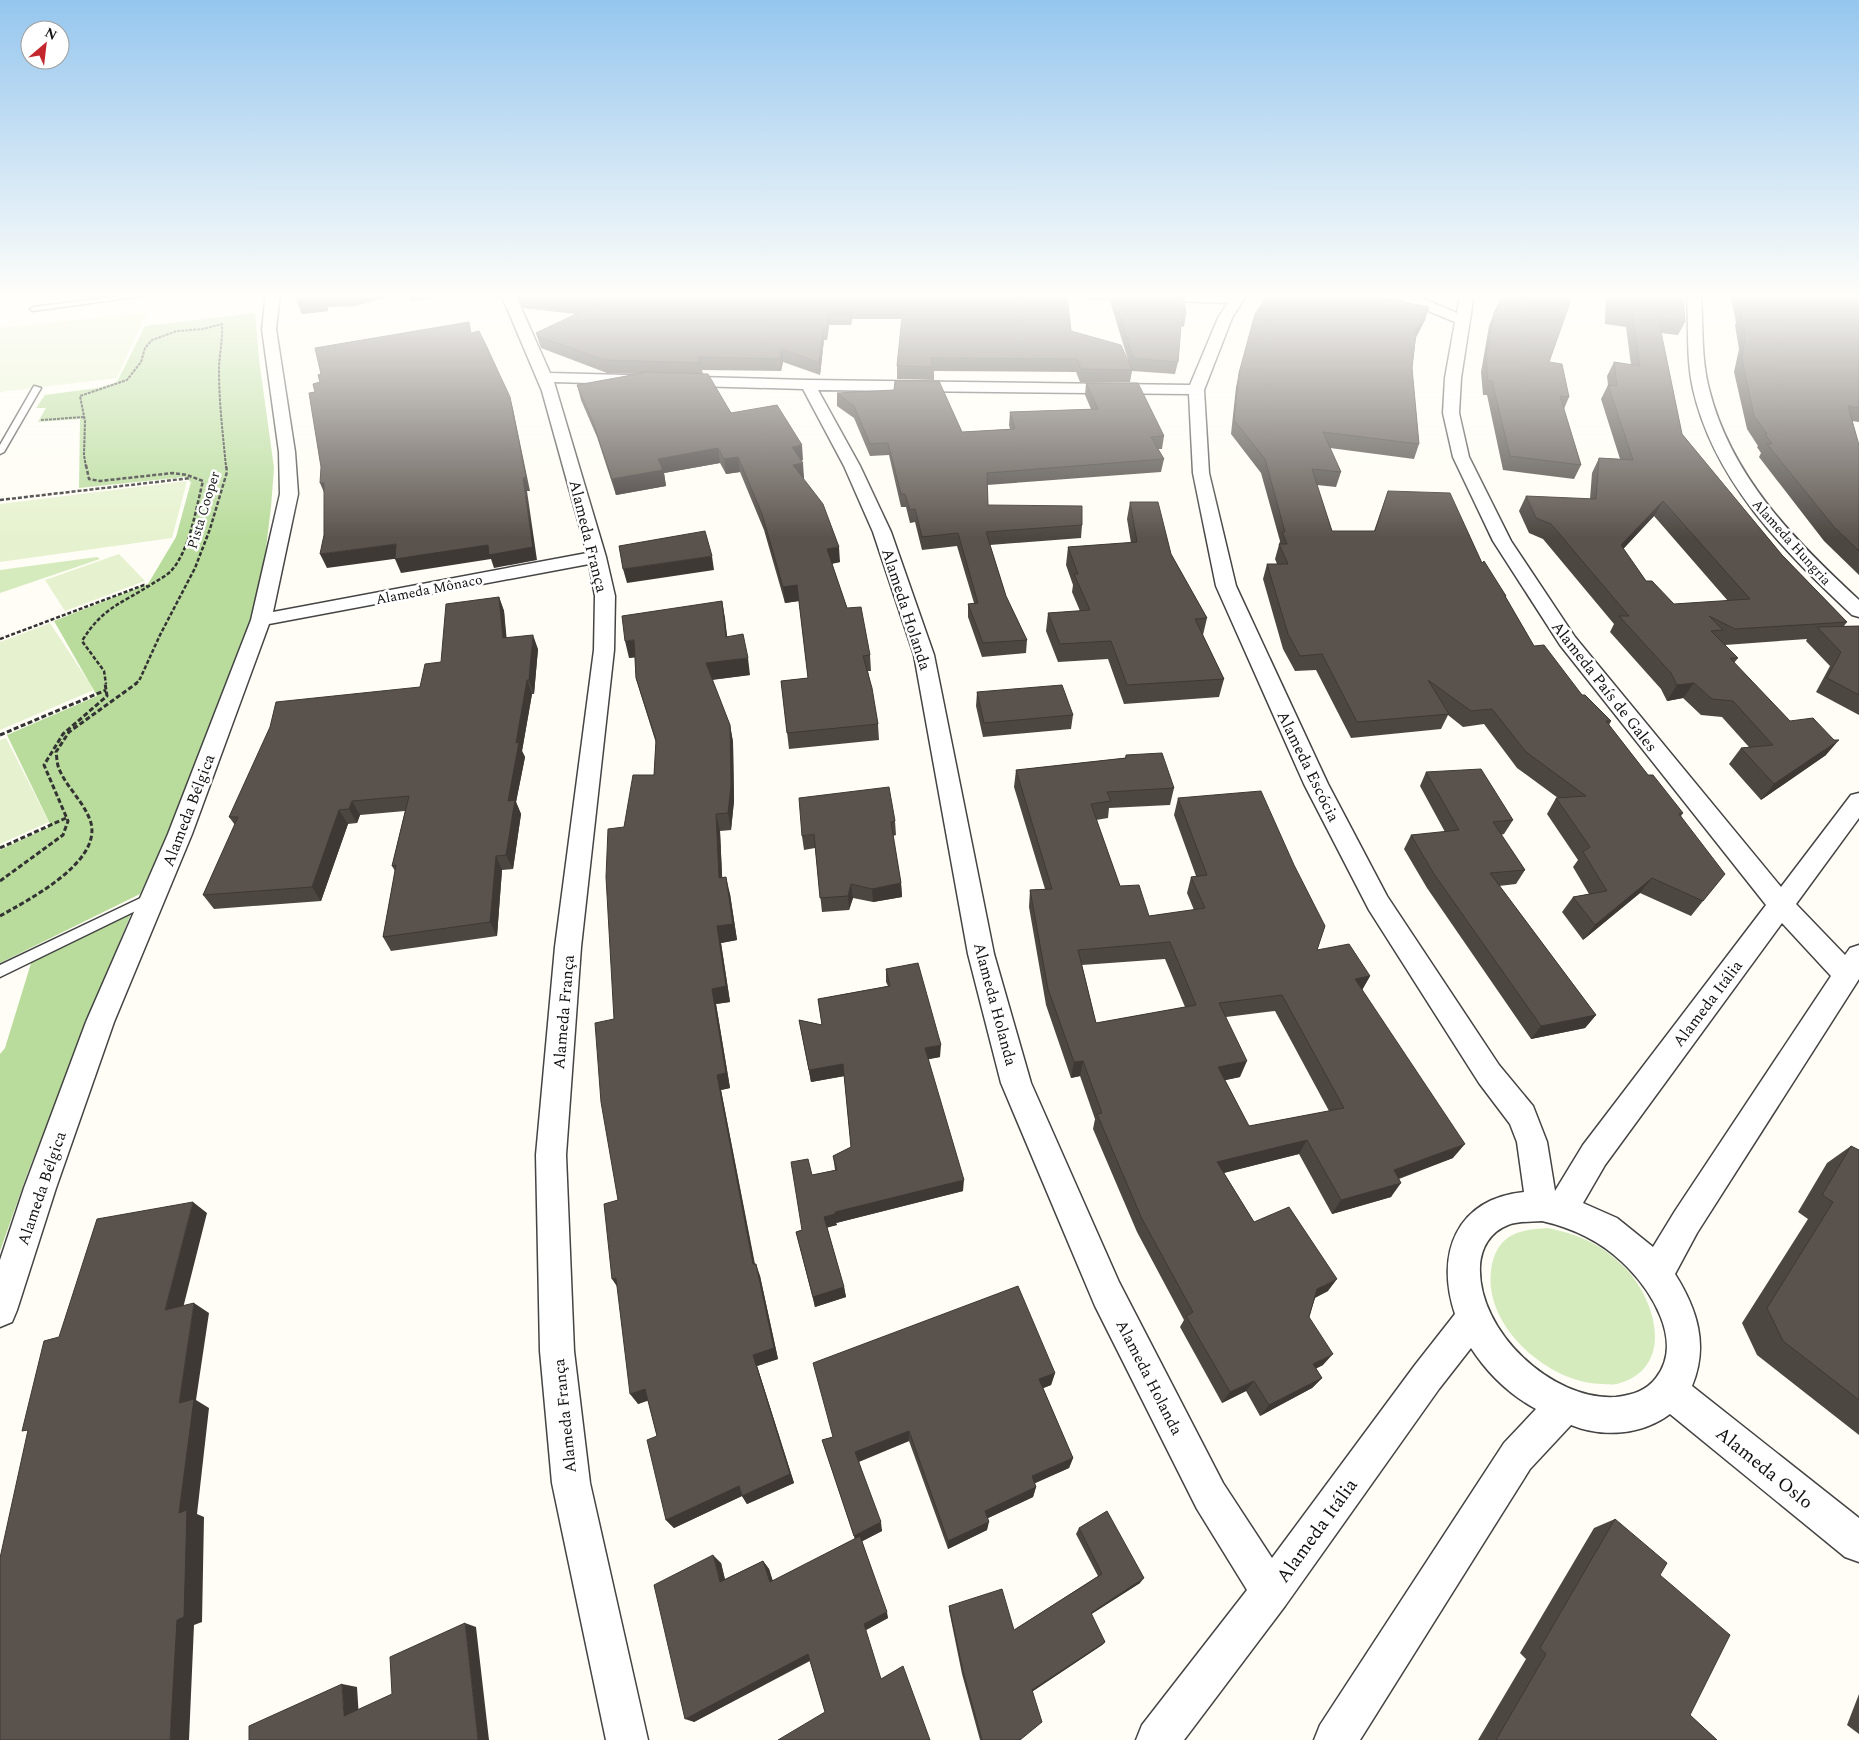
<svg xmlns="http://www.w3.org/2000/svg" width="1859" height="1740" viewBox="0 0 1859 1740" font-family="Spectral,serif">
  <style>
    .green { fill: #d5ebbd }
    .forest { fill: #b9dc9c }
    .pitch { fill: #e6f2cf }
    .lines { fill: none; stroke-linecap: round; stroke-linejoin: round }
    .service-casing { stroke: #444; stroke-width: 3 }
    .minor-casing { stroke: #444; stroke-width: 3 }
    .path-far2 { stroke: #333; stroke-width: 2; stroke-dasharray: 3 1; stroke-linecap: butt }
    .path-far1 { stroke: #333; stroke-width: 2.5; stroke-dasharray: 4 2; stroke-linecap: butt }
    .path { stroke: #333; stroke-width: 3; stroke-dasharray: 5 2.5; stroke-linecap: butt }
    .service { fill: #fff; fill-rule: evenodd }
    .minor { fill: #fff; fill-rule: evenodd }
    .wall { fill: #4d4742; fill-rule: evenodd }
    .shaded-wall { fill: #3f3936 }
    .building { fill: #5a524d; stroke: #3f3936; fill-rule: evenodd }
    .labels { text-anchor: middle; stroke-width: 5; stroke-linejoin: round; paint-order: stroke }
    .far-street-label { font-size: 14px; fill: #111; stroke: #fff }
    .street-label { font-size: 16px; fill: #111; stroke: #fff }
    .near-street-label { font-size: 19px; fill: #111; stroke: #fff }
  </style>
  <rect width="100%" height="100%" fill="#fffdf5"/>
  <path class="green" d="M97,557L100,559L0,593V570Z
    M1548,1228C1577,1234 1599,1243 1621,1264C1655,1295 1678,1368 1617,1384C1612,1385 1607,1384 1602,1384C1549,1383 1484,1327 1491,1271C1492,1260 1496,1248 1505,1240C1516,1230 1533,1229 1548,1228Z"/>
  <path class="forest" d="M255,313L259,359L274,468L271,507L262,581L240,660L186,797L140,894L0,963V850L51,826L7,735L97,696L54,621L148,584L176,537L191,482L185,477L79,488L80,419L38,422L46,408H36L45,395L98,388L117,382L145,326Z
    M132,911L28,1172L0,1251V1054L5,1048L32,960Z"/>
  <path class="pitch" d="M146,313L117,378L0,392V328Z
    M187,481L172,538L0,562V504Z
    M119,554L145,581L65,611L45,580Z
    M50,623L94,690L0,730V642Z
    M6,738L49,822L0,844V740Z"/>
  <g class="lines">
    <g class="service-casing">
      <path id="service" d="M137,294H157L33,311L30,309L33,307Z
        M34,386L41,388L4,452L0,454V445Z
        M151,893L156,895L157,898L156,901L0,977V965Z"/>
    </g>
    <g class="minor-casing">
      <path id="minor" d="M266,294H280L276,329L295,452L298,494L273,612L587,553L542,391L501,294H515L550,373L808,380L1190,385L1218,318L1228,303L1088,298L1081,294H1247L1232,318L1204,390L1209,473L1236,586L1328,784L1387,896L1499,1065L1533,1106L1547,1142L1555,1191L1583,1145L1766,905L1560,645L1493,541L1453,457L1443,413L1445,378L1455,322L1395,297L1393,294H1412L1457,313L1460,294H1474L1461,378L1459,413L1469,457L1511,541L1575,637L1781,887L1851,795L1859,793V818L1796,904L1845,955L1850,948L1859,945V979L1697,1233L1675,1274C1697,1309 1709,1345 1692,1386L1859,1518V1562L1845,1557L1670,1414C1642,1435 1603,1438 1571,1425L1530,1469L1360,1740H1314L1320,1725L1504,1443L1536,1409C1510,1395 1487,1373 1471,1348L1439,1389L1285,1606L1184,1740H1136L1142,1725L1247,1590L1197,1509L1095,1306L1001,1083L968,954L914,655L873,532L844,466L803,389L554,382L606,557L615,596L614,650L581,947L566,1155L574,1351L590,1483L648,1740H606L552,1483L540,1351L536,1155L555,947L594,650L595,596L589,564L269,624L192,834L114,1022L56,1188L17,1310L12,1322L0,1327V1260L24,1188L86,1022L168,834L251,620L280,494L279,452L262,329ZM818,390L1189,394L1193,473L1216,586L1304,784L1369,910L1479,1083L1510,1124L1517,1142L1524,1192C1456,1199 1435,1254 1455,1314L1415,1365L1272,1558L1223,1483L1119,1282L1031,1083L994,954L934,655L891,532L860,466ZM1782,923L1831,976L1675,1211L1653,1247L1617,1218L1583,1203L1605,1165ZM1542,1221C1572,1228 1599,1240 1622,1262C1650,1288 1685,1341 1656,1378C1646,1391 1632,1395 1616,1397C1552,1401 1477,1331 1480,1266C1481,1248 1490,1232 1508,1225C1518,1221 1531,1222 1542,1221Z
        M1687,294H1701C1703,325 1701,359 1709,389C1731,477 1795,541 1859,600V617L1852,615C1785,552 1714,482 1693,389C1686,358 1689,325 1687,294Z"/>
    </g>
    <path class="path-far2" d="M41,420L84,417
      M86,467L84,455L85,421L80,396L127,380L141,362L145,348L152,340L177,331L203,329L222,324C223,340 219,355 219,370C219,403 223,435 226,467"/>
    <path class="path-far1" d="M86,465L89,479L100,481L173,473L187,475L203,481C196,508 190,550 171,571C166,576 158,580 152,584C121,604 103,607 82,641L104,671L106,684
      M0,500L191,478
      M0,639L144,585L149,587
      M135,684L139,681L160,635L195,568L210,529L227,472L226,465"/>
    <path class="path" d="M0,735L106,690
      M0,848L66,818
      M0,881L63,835L68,821L44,765L63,734L107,696L105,683
      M0,916C28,900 101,863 91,823C85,803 68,789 60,771C57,766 57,758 56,752L69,732L137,683"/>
    <use href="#service" class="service"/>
    <use href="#minor" class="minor"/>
  </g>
  <path class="wall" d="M298,294H398L355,306L328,307V311L302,314Z
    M517,294H1067L1071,331L1128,360L1110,301V294H1183L1186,314L1184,327L1181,326L1178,362L1175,374L1132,371L1130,382H1080L1076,372L934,371V380L897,379V366L902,319H852L851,325H829L827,340H824L820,375L783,362L781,371L702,370L703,374L731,413L803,460L801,461L804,478H803L840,562L832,564L847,608L870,655L871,671H868L878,724L879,740L789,749L781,681L808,678L799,601L785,603L764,530L740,472L726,474L720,463L664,473L666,486L616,495L597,437L581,400L577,385L639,374L607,373L541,348L536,333L576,314L523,308Z
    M1268,294H1364H1363L1425,320L1416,337L1412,368L1419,444L1414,459L1330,448L1341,472L1336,487L1317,485L1332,531H1374L1388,491L1482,563L1506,596V598L1534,646L1582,695L1611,721L1609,725L1648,775L1683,813L1681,816L1703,901L1691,916L1640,893L1583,940L1562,912L1573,897L1589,894L1573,867L1578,860L1547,814L1556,798H1558L1517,768L1484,724L1463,727L1448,715L1441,729L1351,738L1316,670L1295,671L1283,649L1263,579L1267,564H1277L1275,559L1280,541L1261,473L1231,434L1236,387L1239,373Z
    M1606,294H1683L1685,322L1678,335L1661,333L1682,434L1782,555L1847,622L1844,626H1859V715L1816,692L1830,666L1806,641L1807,639L1725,645L1738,658L1734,663L1790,721L1826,755L1761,800L1729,764L1741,748L1749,747L1722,717L1701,715L1683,698L1667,701L1661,689L1610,632L1614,624L1543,539L1529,533L1519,511L1526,496L1590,499L1592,473L1599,458L1620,459L1601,399L1608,385L1607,376L1614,362L1631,365L1626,327L1605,324ZM1654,516L1728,601L1674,604L1646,581L1623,549Z
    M1730,294H1859V422L1852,421L1859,445V575L1824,541L1759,457L1761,453L1757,447L1758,446L1747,429L1734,372L1739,349L1735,325L1736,322Z
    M1494,313L1549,362L1569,397L1564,409L1581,465L1574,479L1503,470L1487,395H1483L1481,372L1489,326Z
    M1086,383L1164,436L1162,449H1158L1164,459L1161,472L987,485L988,505L1082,525L1081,538L990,545L1006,596L1027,640L1026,653L982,657L968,617V604L974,603L957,546L922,550L915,522L910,523L906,507H901L889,455L870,456L854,418L837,406V393L962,432L1010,429L1009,425L1010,412L1091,409L1085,395Z
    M1130,502L1171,554L1207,618L1203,635L1224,679L1219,697L1124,704L1108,659L1058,662L1046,631L1048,613L1080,611L1072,592L1073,585L1066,565L1068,547L1131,543L1127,519Z
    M499,597L504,611L506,638L538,649L534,694H532L522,751L525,757L516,802L521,814L513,869L502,870L497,936L391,951L383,937L395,871L392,866L405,811L360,815L357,823L348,824L321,901L214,909L203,895L235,825L229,817L420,687Z
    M722,601L727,636L750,675L712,680L730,725L733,742L734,801L731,830L720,831L722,878L730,894L737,940L721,943L730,1002L716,1004L730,1088L721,1090L755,1264L760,1276L778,1359L757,1366L794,1483L747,1504L742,1496L674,1528L666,1520L657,1436L648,1400L638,1404L618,1200L614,1019L624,827L654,775L656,743L641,695L636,678L635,657L629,658Z
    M977,692L1073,715L1071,729L983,737L976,706Z
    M1126,755L1174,788L1170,805L1109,808L1108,818L1096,820L1120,886L1149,916L1194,910L1187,893L1191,877L1196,876L1174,815L1178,798L1317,950L1370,976L1362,990L1453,1158L1399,1179L1391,1197L1332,1214L1299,1154L1224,1173L1254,1222L1328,1291L1315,1298L1309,1317L1323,1365L1316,1368L1322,1378L1312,1388L1260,1416L1246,1391L1222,1403L1180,1327L1184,1320L1137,1232L1093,1129L1095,1119L1080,1076L1071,1078L1046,1005L1029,907L1030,890L1045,889L1014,787L1016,770L1125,758ZM1165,959L1185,1007L1096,1023L1082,965ZM1275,1011L1329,1111L1249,1126L1225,1080L1240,1077L1226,1017Z
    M1426,772L1513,820L1504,834L1501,835L1525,870L1516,884L1499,886L1596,1015L1585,1028L1531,1039L1427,888L1404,849L1411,835L1445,832L1420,786Z
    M895,821L896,835L893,836L901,883L902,897L873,902L853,898L849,910L822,912L815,848L804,850L802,836Z
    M886,969L940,1057L928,1059L963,1191L836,1223L837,1225L827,1227L844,1287L846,1297L815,1307L796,1232L802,1230L812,1175L835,1170L833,1156L851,1147L844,1076L811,1082L799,1020L822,1025L818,999L888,986L886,982Z
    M1851,1146L1859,1150V1435L1757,1355L1742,1323L1808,1219L1798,1212L1827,1163Z
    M1055,1373L1051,1385L1043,1388L1073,1458L1069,1468L1034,1483L1036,1487L1033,1497L988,1518L987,1530L948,1549L909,1441L859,1462L882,1531L862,1541L888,1618L866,1630L825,1712L810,1661L694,1722L721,1563L725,1579L763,1561L769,1569L773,1581L855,1539L822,1440Z
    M1615,1519L1660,1575L1690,1715L1717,1740H1478L1526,1659L1520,1653L1594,1528Z
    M1079,1528L1140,1583L1091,1614L1105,1642L1102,1645L1033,1691L1020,1740H980L962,1674L949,1610V1606L1014,1630L1098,1576L1076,1534Z
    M1859,1694V1734L1847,1725Z"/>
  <path class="shaded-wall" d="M350,294H398L355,306Z
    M408,294H455L456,296L411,301Z
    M323,295L328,307V311L302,314L297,302Z
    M851,307L852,319L851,325L850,313Z
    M1429,307L1425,320L1412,345L1416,331Z
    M828,313L829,325L827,340V328Z
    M823,328L824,340L820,375L819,363Z
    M782,349L783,362L781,371L780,359Z
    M510,397L513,409L530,491H527L537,560L494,568L491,559L401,573L395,559Z
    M802,445L803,460L794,462L792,447Z
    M718,448L720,463L664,473L666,486L616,495L612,479L658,459Z
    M738,457L740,472L726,474L724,459Z
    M803,463L804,478L794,480L793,465Z
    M320,483H324L326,497Z
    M1663,501L1654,516L1612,561L1621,545Z
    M396,544L401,558L327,568L320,554Z
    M839,547L840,562L828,564L827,549Z
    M712,556L714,570L627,583L623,569Z
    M797,585L799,601L785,603L783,587Z
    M499,597L504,611L508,652L503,638Z
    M722,601L725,618L729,653L726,637Z
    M533,635L538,649L534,694L529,680Z
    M634,640L638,657L629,658L625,641Z
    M748,658L750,675L709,680L706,663Z
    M527,680L532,694L522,751L525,757L516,802L521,814L513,869L506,855L508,801L516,743Z
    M1694,683L1683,698L1667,701L1677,685Z
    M730,725L733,742L734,801L731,830L728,813Z
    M1839,740L1826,755L1761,800L1774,784Z
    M352,801L360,815L357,823L349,809Z
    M339,810L348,824L321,901L312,887Z
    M716,814L720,831L723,895L719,878Z
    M496,856L502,870L497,936L490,922Z
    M726,877L730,894L737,940L721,943L730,1002L716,1004L730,1088L721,1090L757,1277L753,1264L717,1075L712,989L717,926Z
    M1652,878L1640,893L1583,940L1595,925Z
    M901,883L902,897L873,902L872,889Z
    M851,884L853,898L849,910L848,896Z
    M1370,976L1361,992L1355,979Z
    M1596,1015L1585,1028L1531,1039L1541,1026Z
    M941,1045L940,1057L925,1060V1048Z
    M1083,1061L1080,1076L1071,1078L1074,1062Z
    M1247,1061L1240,1077L1212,1083L1218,1067Z
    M843,1064L845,1076L811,1082L809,1070Z
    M1307,1140L1299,1154L1211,1176L1217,1162Z
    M1465,1144L1453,1158L1383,1184L1394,1170Z
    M964,1180L963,1191L836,1223L837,1225L826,1228L824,1217L835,1212Z
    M1401,1183L1391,1197L1332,1214L1341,1200Z
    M193,1202L207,1213L180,1320L165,1310Z
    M756,1264L760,1276L778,1359L757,1366L794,1483L747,1504L742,1496L753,1355Z
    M616,1278L620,1291L612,1279Z
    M1337,1279L1328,1291L1308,1301L1317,1289Z
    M844,1287L846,1297L815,1307L813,1297Z
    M194,1303L209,1313L196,1400L209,1408L197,1514L204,1517L202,1622L194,1625L189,1740H170L179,1513V1403Z
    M1333,1354L1323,1365L1304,1375L1313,1364Z
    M1055,1373L1051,1385L1036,1391L1039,1379Z
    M1322,1378L1312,1388L1260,1416L1269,1405Z
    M1254,1381L1246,1391L1222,1403L1230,1392Z
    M645,1389L653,1399L638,1404L630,1394Z
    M909,1431V1441L857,1462L855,1452Z
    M1073,1458L1069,1468L1029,1486L1032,1476Z
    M739,1486L744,1495L674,1528L666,1520Z
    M1036,1487L1033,1497L984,1520L985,1511Z
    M881,1522L882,1531L857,1544L854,1536Z
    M989,1522L987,1530L948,1549V1541Z
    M713,1555L721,1563L727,1589L720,1582Z
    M763,1561L769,1569L775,1590L770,1582Z
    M1144,1578L1140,1583L1087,1617L1091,1613Z
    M887,1612L888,1618L866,1630L864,1624Z
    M465,1623L476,1627L489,1740H478Z
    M1105,1642L1102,1645L1030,1693L1032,1690Z
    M808,1654L812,1659L694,1722L685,1719Z
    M342,1684L357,1687L359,1718L344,1716Z"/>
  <path class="building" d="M298,294H344L323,295V299L297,302Z
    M519,294H1067L1071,331L1121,345L1132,370L1081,369L1077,359L930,358L934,367L897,366L903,307H851L850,313H828L827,328H823L819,363L782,349L780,359L698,357L701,363L604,360L538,336L536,333L597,304L520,296Z
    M1113,294H1183L1186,314H1182L1178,362L1133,358Z
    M1268,294H1362L1429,307L1416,331L1412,368L1419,444L1323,432L1341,472L1312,469L1332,531H1375L1388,491L1450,493L1482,563L1484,561L1506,596H1505L1534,646L1544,645L1582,695H1585L1611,721H1606L1648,775H1653L1683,813L1679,814L1725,874L1703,901L1652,878L1595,925L1573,897L1607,891L1583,852L1590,847L1556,798L1586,796L1526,752L1492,709L1471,711L1428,680L1449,714L1357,722L1322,654L1300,656L1288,634L1267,564H1288L1279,544H1287L1282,532H1285L1265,459L1234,420L1239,373L1255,314Z
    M1503,294H1573L1549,362L1562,364L1569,397L1560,396L1581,465L1510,456L1492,381H1488L1486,358L1494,313Z
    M1611,294H1683L1685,322L1658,317L1682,434L1782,555L1847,622L1735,629L1709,616L1723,630L1711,631L1738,658H1730L1790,721L1813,718L1834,740H1839L1774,784L1741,748L1773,745L1733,701L1712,699L1694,683L1677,685L1671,673L1619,616H1629L1551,524L1536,518L1526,496L1596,499L1599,458L1633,460L1608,385L1617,386L1614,362L1640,366L1632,314L1611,310ZM1663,501L1750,599L1674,604L1652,581H1646L1621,545Z
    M1739,294H1859V408L1848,406L1859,445V551L1834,527L1767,444H1772L1765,434H1767L1754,416L1742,359L1745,337L1741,313H1743Z
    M469,322L471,333L479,331L485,343L510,397L526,477L523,478L533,547L489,555L488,545L395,559L396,544L320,554L324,535V483H320L321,467L309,393L315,392L313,384L320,382L318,375L321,374L315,348Z
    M641,372L708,374L731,413L777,405L802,445L792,447L803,463L793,465L823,504L839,547L827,549L847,608L861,607L870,655L863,656L872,688L878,724L787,733L781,681L808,678L797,585L783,587L762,514L738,457L724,459L718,448L658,459L663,470L612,479L593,422L577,385L643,373Z
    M895,381H939L962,432L1015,429L1010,412L1098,409L1086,383H1138L1164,436L1151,437L1164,459L987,473L988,505L1082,506V525L986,532L1006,596L1027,640L983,643L968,604L978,603L958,533L922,537L915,509L910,510L905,494H901L888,443L870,444L854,406L837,393L894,390Z
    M1130,502H1158L1171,554L1207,618L1195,619L1224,679L1127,685L1111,641L1060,644L1048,613L1090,610L1074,574H1078L1068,547L1137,542Z
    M705,531L712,556L623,569L619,546Z
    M499,597L503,638L533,635L529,680H527L516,743L519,742L508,801L515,800L506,855L496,856L490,922L383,937L396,865L392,866L409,796L352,801L349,809L339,810L312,887L203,895L238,817H229L270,727L276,702L420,687L425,664L441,662L446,604Z
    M722,601L726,637L743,634L748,658L706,663L730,725L731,785L728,813L716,814L719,878L726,877L733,924L717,926L726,986L712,989L726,1073L717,1075L753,1264H756L774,1348L753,1355L790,1474L742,1496L739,1486L666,1520L647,1440L657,1436L645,1389L630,1394L616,1278L612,1279L604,1204L618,1200L601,1102L595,1023L614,1019L606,877L608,829L624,827L633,775H654L656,740L636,678L634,640L625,641L622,616Z
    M1859,626V695L1827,678L1841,652L1817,627Z
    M1062,685L1073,715L984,723L977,692Z
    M1162,753L1174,788L1107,792L1111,801L1091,804L1120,886L1139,885L1149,916L1205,908L1191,877L1207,875L1178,798L1261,791L1294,865L1325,926L1317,950L1349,944L1370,976L1355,979L1465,1144L1394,1170L1401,1183L1341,1200L1307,1140L1217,1162L1254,1222L1289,1207L1337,1279L1317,1289L1309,1317L1333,1354L1313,1364L1322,1378L1269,1405L1254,1381L1230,1392L1186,1316L1193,1312L1142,1219L1097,1114L1102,1113L1083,1061L1074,1062L1048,989L1030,890L1052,889L1016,770L1126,758V755ZM1170,942L1196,1005L1096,1023L1078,950ZM1282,995L1344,1108L1249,1126L1218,1067L1247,1061L1219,1003Z
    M1481,769L1513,820L1493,822L1525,870L1490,873L1596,1015L1541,1026L1434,874L1411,835L1459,830L1426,772Z
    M889,787L895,821L891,822L901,883L872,889L851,884L848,896L820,898L814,834L802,836L799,798Z
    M918,963L941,1045L925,1048L964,1180L835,1212V1214L824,1217L844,1287L813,1297L796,1232L802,1230L791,1162L808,1159L812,1175L837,1170L833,1156L851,1147L843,1064L809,1070L799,1020L822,1025L818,999L890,986L886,969Z
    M1851,1146L1859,1150V1400L1783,1341L1767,1308L1833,1202L1822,1195Z
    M193,1202L165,1310L194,1303L179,1403L194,1399L179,1513L187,1510L184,1617L177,1620L170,1740H0V1558L28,1430L22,1431L44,1341L59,1337L97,1219Z
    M1018,1286L1055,1373L1039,1379L1073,1458L1032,1476L1036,1487L985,1511L989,1522L948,1541L909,1431L855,1452L881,1522L854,1536L822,1440L833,1437L813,1363Z
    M1107,1511L1144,1578L1091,1613L1105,1642L1032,1690L1042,1722L1020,1740H982L963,1671L949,1606L1002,1589L1014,1630L1102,1574L1079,1528Z
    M1615,1519L1667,1563L1660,1575L1730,1635L1690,1715L1717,1740H1496L1546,1654L1540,1648Z
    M860,1536L887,1612L864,1624L881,1679L903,1666L930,1740H778L825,1712L808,1654L685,1719L654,1585L713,1555L720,1582L763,1561L770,1582Z
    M465,1623L478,1740H249V1726L342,1684L344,1716L392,1694L390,1657Z"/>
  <linearGradient id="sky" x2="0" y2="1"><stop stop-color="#95c6ee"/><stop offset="0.55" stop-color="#fffefa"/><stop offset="1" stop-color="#fffefa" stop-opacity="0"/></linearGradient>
  <rect width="1859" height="538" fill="url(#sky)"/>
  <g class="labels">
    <g class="far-street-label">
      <text transform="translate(203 510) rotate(-73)" y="5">Pista Cooper</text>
      <text transform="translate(1792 542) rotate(48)" y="5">Alameda Hungria</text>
      <text transform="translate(429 589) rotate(-11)" y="5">Alameda Mônaco</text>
    </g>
    <g class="street-label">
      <text transform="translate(589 536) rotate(76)" y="6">Alameda França</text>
      <text transform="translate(907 609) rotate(72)" y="6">Alameda Holanda</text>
      <text transform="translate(1605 686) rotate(52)" y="6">Alameda País de Gales</text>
      <text transform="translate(1309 766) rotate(64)" y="6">Alameda Escócia</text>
      <text transform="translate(188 810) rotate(-69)" y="6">Alameda Bélgica</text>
      <text transform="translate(1707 1003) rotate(-53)" y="6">Alameda Itália</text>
      <text transform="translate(996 1004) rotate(75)" y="6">Alameda Holanda</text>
      <text transform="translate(563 1012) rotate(-85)" y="6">Alameda França</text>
      <text transform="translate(41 1188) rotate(-71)" y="6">Alameda Bélgica</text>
      <text transform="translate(1150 1377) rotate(63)" y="6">Alameda Holanda</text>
      <text transform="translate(564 1416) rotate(-96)" y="6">Alameda França</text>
    </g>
    <g class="near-street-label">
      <text transform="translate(1765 1467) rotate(39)" y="7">Alameda Oslo</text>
      <text transform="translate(1316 1530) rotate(-54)" y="7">Alameda Itália</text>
    </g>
  </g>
  <g transform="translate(45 45) rotate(28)"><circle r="24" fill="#ffffff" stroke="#a0a0a0"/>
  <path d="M0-4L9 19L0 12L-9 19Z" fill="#c4262e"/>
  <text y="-8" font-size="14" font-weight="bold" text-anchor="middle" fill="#111111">N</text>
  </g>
</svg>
